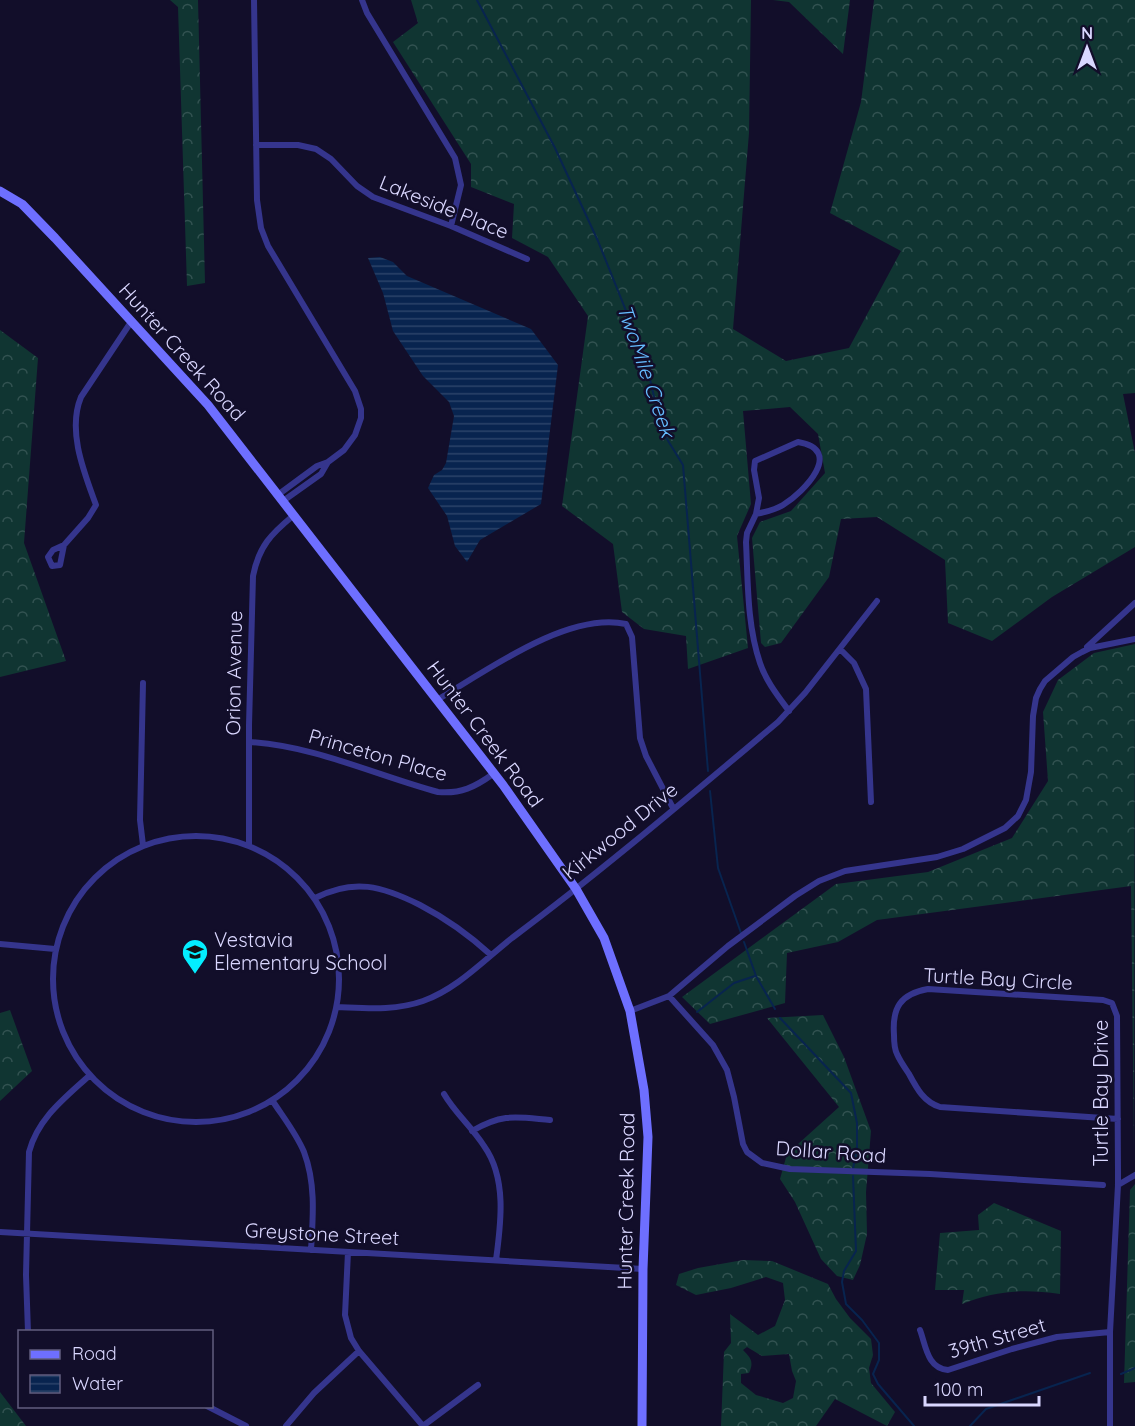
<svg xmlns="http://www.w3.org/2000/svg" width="1135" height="1426" viewBox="0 0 1135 1426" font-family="Quicksand,sans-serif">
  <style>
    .forest { fill: url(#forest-crowns); fill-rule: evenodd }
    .water { fill: url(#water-rules) }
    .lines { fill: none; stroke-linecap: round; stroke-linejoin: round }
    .stream { stroke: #08244f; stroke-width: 2 }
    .minor { stroke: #35358d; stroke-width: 6 }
    .secondary { stroke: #6e6fff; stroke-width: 9 }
    .labels { text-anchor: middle; stroke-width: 5; stroke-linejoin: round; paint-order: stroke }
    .street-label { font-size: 20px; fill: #dad7ff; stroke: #120e2a }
    .poi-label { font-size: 20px; fill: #dad7ff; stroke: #120e2a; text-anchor: start }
    .water-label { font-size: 21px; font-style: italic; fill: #65bcff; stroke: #120e2a }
  </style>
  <defs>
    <pattern id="forest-crowns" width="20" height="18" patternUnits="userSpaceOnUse" patternTransform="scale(1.5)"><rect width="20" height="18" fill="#103532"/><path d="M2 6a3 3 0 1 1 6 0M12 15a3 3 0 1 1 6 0" fill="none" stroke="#325251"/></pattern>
    <pattern id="water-rules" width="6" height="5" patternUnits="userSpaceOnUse" patternTransform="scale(1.5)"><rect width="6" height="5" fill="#08244f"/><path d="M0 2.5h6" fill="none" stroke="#2b4369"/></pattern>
  </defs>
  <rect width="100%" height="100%" fill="#120e2a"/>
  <path class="forest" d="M170,0H198L205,283L187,286L178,7Z
    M411,0H751L749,133L733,329L786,361L849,348L901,251L830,213L861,102L874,0H1135V393L1123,394L1135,453V547L1052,597L992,641L948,623L945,560L877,517L841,519L829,577L781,643L765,647L761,643L752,538L760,522L791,511L825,473L818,434L790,407L743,411L751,504L737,536L748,648L688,669L686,636L644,629L622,612L613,544L562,506L588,316L548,257L512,238L514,204L471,187V164L393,42L418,23Z
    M773,0H850L843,54L789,2Z
    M0,330L38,358L24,543L66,661L0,677Z
    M1135,644L1134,1149L1131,886L877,920L838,942L787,953L785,1003L710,1024L682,997L836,884L928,872L1012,838L1048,781L1043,712L1058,680L1094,653Z
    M10,1010L32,1071L0,1101V1013Z
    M823,1015L844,1057L871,1131L866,1192L867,1234L860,1265L853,1280L837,1276L821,1259L795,1202L780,1179L787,1154L839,1107L767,1018Z
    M1135,1184V1382L1124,1383L1130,1190Z
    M994,1203L1061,1231L1060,1294C1024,1289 997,1290 962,1304L964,1290H935L940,1233L979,1230L978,1215Z
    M743,1260L772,1261L828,1284L836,1299L850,1318L871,1339L873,1355L869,1368L871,1383L895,1412L887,1426L835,1399L816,1426H721L724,1352L731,1343L730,1314L758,1335L775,1326L785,1300L783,1283L766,1277L731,1288L696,1295L676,1285L679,1274L698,1268ZM747,1347L762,1356L789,1354L792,1371L796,1381L793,1398L783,1403L756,1395L741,1383V1374L749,1373C754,1362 751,1358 743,1350Z
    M0,1392L26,1426H0Z"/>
  <path class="water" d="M380,257L393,262L407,276L531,329L558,365L541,504L480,540L467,562L455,546L447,516L428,488L434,475L442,470L446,463L454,416L449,402L423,376L393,331L383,293L368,258Z"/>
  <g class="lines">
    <path class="stream" d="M477,0L555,148L598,241L645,358L662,431L683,465L708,771
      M710,791L718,868L741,933
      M744,942L756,976L775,1009
      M697,1012L734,983L755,976
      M780,1018L851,1093L857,1123V1147L853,1169
      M853,1176L856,1251L844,1271L842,1282L846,1304L862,1320L879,1343V1360L873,1374L878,1384L914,1426
      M1121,1374L1135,1368
      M970,1426L986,1409L1090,1373"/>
    <path class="minor" d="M254,0L257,200L261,228L268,246L355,391L361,409V418L355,435L344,450L328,462L321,474L283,501
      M362,0L367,13L455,158L461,185L451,226
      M256,145H298L316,149L331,159L357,186L373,197L451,226L527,259
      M798,442C845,450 804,492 783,505C775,510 765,512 756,514L759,498L754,470L755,461Z
      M279,494L317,466L328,462
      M756,514L747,533L746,542C748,582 747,625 760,663C766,681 778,696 789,711
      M64,545L88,518L96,505C84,472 67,431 81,397L131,322
      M64,545L60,565L52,566L48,557L53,550Z
      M1087,647L1135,603
      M840,649L854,663L866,689L871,802
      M143,683L140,820L143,845
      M437,700C486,671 568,611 626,624L632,637L640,738L646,756L673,808
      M249,742C315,746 375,775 438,792C461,794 475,787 493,774
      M53 979a143 143 0 1 1 286 0a143 143 0 1 1-286 0Z
      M249,845V725L253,576C259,546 271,534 294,515
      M315,898C354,878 382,886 420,905C447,919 469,935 491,955
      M0,944L55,949
      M669,996L713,1045L727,1070L734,1097L743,1144L747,1152L762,1163L790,1169L930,1174L1103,1185
      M337,1007C365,1008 395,1011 423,1001C457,989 484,960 512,938C603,870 691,795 778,722L805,693L877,601
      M630,1011L669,996L728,946L795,896L819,881L845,871L937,857L963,849L1005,828L1018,816L1026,800L1031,772L1033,716L1036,698L1040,689L1045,681L1073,657L1082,652L1090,648L1135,639
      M444,1094C455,1113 472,1127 484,1146C507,1178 501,1223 496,1260
      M272,1100C283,1117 296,1133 304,1152C316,1184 313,1217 311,1250
      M472,1131C503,1113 516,1117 550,1120
      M1118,1185L1135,1175
      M0,1232L643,1269
      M348,1252L345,1315L351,1338L359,1351L423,1426
      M920,1330C926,1346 927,1368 948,1370L1012,1349L1057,1337L1110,1332
      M28,1332L26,1275L29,1152C38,1118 65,1098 90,1075
      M207,1406L246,1426
      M286,1426L314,1393L359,1351
      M423,1426L478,1385
      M1110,1426V1332L1118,1185V1171L1117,1016L1112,1003L1103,1000L928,989C900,994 892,1008 894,1035C894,1042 894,1048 897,1054C900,1061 905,1068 909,1074C917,1089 924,1102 940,1107L1118,1119"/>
    <path class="secondary" d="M0,191L22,204L55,238L208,405L503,785L576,889L604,938L630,1011L644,1090L648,1137L643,1269L642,1426"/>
  </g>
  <defs>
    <g id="school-pin" transform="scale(1.35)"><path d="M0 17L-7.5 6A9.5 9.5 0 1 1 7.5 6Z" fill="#03eeff" stroke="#120e2a"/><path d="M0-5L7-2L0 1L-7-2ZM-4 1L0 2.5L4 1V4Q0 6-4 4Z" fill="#111"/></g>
  </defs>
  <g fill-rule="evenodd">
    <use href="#school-pin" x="195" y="952"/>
  </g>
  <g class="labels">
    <g class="street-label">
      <text transform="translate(444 207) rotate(22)" y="7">Lakeside Place</text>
      <text transform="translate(182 352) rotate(48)" y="7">Hunter Creek Road</text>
      <text transform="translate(234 673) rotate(-89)" y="7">Orion Avenue</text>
      <text transform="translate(485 734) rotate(53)" y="7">Hunter Creek Road</text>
      <text transform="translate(378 755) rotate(16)" y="7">Princeton Place</text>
      <text transform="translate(620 831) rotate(-39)" y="7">Kirkwood Drive</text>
      <text transform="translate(998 979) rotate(3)" y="7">Turtle Bay Circle</text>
      <text transform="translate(1101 1093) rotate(-90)" y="7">Turtle Bay Drive</text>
      <text transform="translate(831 1152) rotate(4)" y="7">Dollar Road</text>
      <text transform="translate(626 1201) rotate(-89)" y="7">Hunter Creek Road</text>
      <text transform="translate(322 1234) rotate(3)" y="7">Greystone Street</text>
      <text transform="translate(997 1338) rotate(-16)" y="7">39th Street</text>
    </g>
    <g class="poi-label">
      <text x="214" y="947">Vestavia<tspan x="214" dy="23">Elementary School</tspan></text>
    </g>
    <g class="water-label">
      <text transform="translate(646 371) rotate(71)" y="7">TwoMile Creek</text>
    </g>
  </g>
  <rect x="18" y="1330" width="195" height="78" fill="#120e2a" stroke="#625e7f" stroke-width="1.5"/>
  <rect x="30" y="1350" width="30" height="9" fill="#6e6fff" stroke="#625e7f" stroke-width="1.5"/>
  <text x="72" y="1360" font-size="18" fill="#dad7ff">Road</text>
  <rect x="30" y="1375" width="30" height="18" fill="url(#water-rules)" stroke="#625e7f" stroke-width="1.5"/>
  <text x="72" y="1390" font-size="18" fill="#dad7ff">Water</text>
  <g transform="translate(1087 48)" stroke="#120e2a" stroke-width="4.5" paint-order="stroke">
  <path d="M0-4.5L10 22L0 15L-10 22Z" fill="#dad7ff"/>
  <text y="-9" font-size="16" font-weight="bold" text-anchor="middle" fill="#dad7ff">N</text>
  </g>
  <path d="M925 1396v9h114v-9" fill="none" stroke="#dad7ff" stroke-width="3"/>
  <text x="934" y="1396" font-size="18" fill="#dad7ff" stroke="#120e2a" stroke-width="4.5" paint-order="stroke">100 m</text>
</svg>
